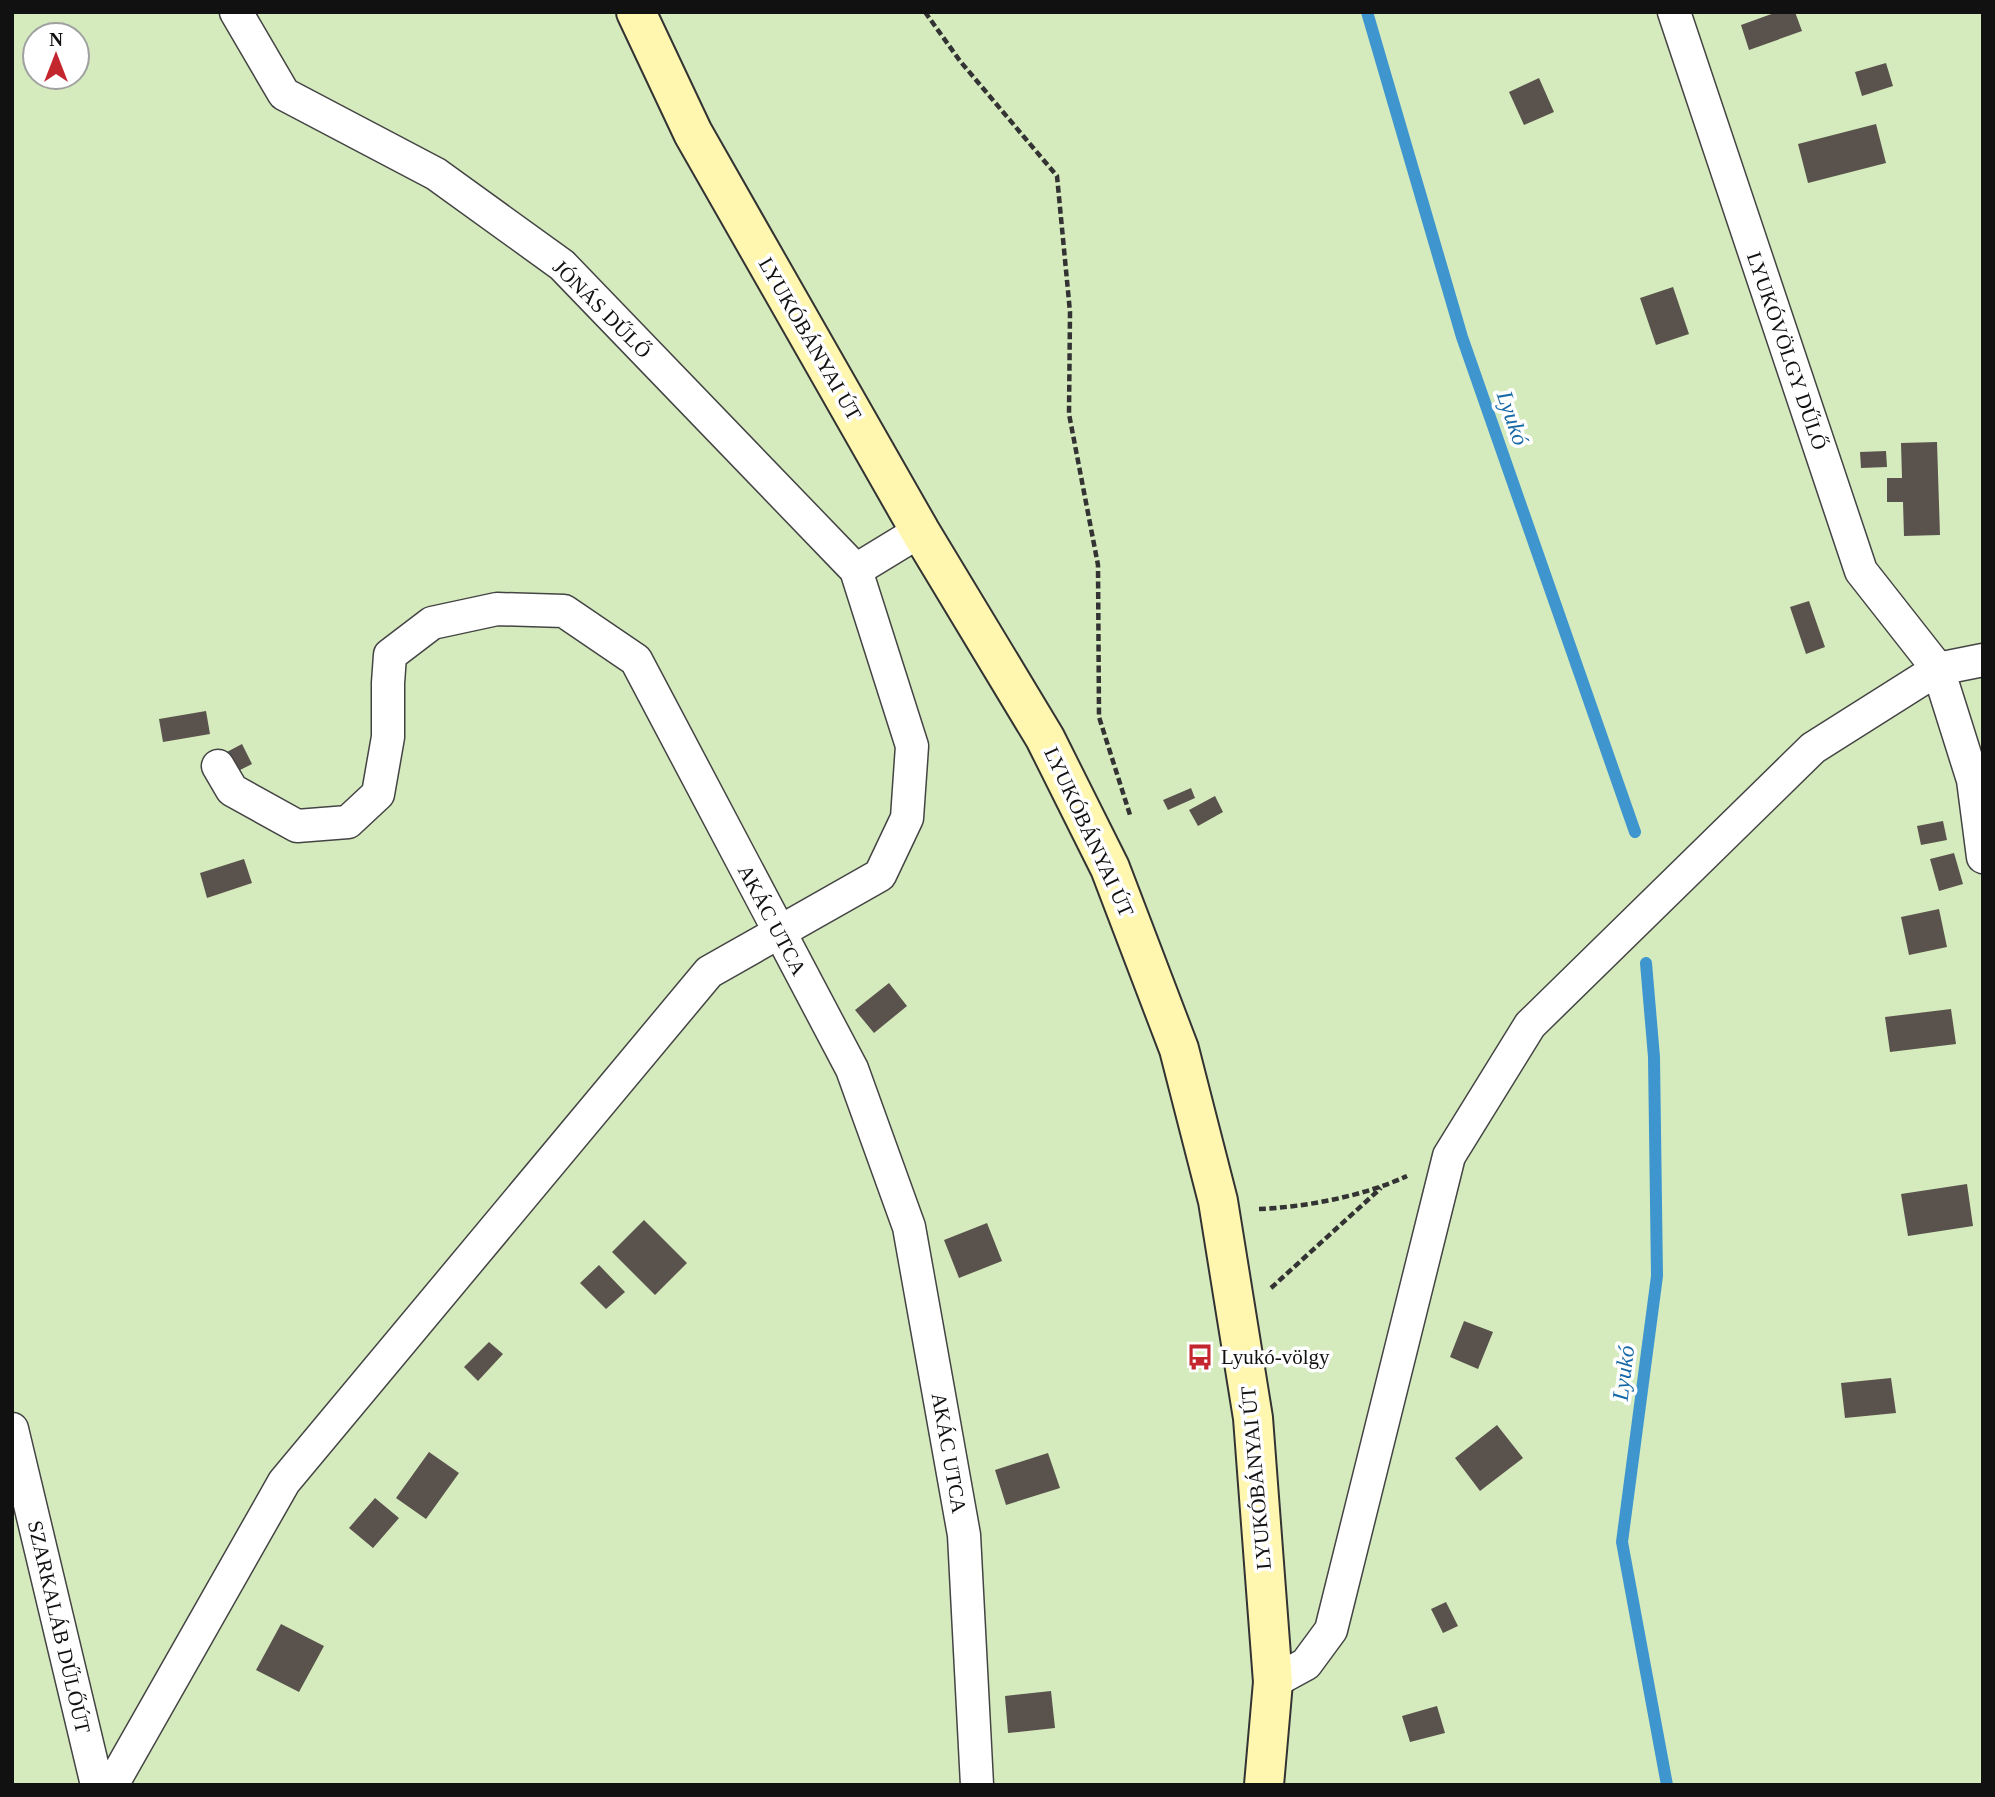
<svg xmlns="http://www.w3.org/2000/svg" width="1995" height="1797" viewBox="0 0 1995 1797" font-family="Georgia,serif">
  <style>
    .green { fill: #d5ebbd; fill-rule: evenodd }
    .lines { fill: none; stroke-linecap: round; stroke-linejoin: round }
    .stream { stroke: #3f96cf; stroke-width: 12 }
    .building { fill: #5a524d }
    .minor-casing { stroke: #444; stroke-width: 35 }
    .secondary-casing { stroke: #333; stroke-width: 42 }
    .path { stroke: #333; stroke-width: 4.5; stroke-dasharray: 7 3.5; stroke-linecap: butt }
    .minor { stroke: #fff; stroke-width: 32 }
    .secondary { stroke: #fff6b0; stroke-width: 38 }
    .labels { text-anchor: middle; stroke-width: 7; stroke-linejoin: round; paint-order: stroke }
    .street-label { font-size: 21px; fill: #111; stroke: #fff }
    .poi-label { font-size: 21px; fill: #111; stroke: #fff; text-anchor: start }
    .water-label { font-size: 23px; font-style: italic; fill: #1768a6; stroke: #fff }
  </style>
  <rect width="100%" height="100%" fill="#fffdf5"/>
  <path class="green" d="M12,12H1983V1785H12ZM35,35H77V77H35Z"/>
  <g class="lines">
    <path class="stream" d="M1367,12L1462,337L1635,832
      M1646,963L1654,1057L1657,1276L1622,1542L1667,1785"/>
  </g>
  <path class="building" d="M1777,12H1795L1802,31L1749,50L1741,25Z
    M1886,63L1893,86L1862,96L1855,72Z
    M1539,78L1554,112L1524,125L1509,92Z
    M1876,124L1886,163L1808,183L1798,144Z
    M1673,287L1689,334L1656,345L1640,298Z
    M1937,442L1940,535L1904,536L1903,502H1887V478H1902L1901,443Z
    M1886,451L1887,467L1861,468L1860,452Z
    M1809,601L1825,647L1806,654L1790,607Z
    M206,711L210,734L163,742L159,719Z
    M242,744L252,764L234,773L225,753Z
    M1191,788L1195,798L1168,810L1163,800Z
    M1215,796L1223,812L1198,826L1189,810Z
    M1943,821L1947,840L1921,845L1917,826Z
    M1954,853L1963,884L1939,891L1930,859Z
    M244,859L252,883L207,898L200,873Z
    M1939,909L1947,947L1909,955L1901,917Z
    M889,983L907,1006L874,1033L855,1010Z
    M1951,1009L1956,1044L1890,1052L1885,1017Z
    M1967,1184L1973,1226L1908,1236L1901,1194Z
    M644,1220L687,1263L655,1295L612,1252Z
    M987,1223L1002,1261L959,1278L944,1240Z
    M599,1265L625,1292L606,1309L580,1283Z
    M1464,1321L1493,1332L1478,1369L1450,1357Z
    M489,1342L503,1354L478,1381L464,1367Z
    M1891,1378L1896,1413L1845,1418L1841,1383Z
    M1497,1425L1523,1458L1480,1491L1455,1458Z
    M429,1452L459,1473L426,1519L396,1498Z
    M1048,1453L1060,1488L1006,1505L995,1470Z
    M375,1498L399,1518L373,1548L349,1528Z
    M1446,1602L1458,1626L1443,1633L1431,1609Z
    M281,1624L324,1646L299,1692L256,1670Z
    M1051,1691L1055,1728L1008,1733L1005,1696Z
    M1437,1706L1445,1733L1410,1742L1402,1716Z"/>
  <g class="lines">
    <g class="minor-casing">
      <path id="minor" d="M236,12L284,94L436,174L562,265L856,570L920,531
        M1674,12L1861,571L1938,669L1973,780L1983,857
        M218,766L232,790L297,826L348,822L378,794L388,737V683L390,655L432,623L497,609L564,611L636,660L852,1069L909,1227L964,1535L977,1785
        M12,1429L97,1785
        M1273,1682L1306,1664L1331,1630L1449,1156L1530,1025L1813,748L1938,669L1983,660
        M112,1785L284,1482L709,972L880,875L907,818L912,746L856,570"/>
    </g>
    <g class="secondary-casing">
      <path id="secondary" d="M636,12L693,133L920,531L1045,738L1110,868L1179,1049L1218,1201L1253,1418L1273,1682L1264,1785"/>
    </g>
    <path class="path" d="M925,12L960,61L1057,176L1070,312L1069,414L1098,565L1099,717L1130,815
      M1259,1209C1306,1207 1364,1196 1407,1176
      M1271,1288L1381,1188"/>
    <use href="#minor" class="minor"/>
    <use href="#secondary" class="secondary"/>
  </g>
  <defs>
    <g id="bus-bare" transform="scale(2.1)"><path d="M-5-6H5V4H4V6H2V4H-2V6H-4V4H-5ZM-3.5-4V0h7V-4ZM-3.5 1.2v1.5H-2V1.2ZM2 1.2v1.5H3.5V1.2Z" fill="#c4262e" stroke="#fff" stroke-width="2.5" paint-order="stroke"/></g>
  </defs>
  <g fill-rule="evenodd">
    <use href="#bus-bare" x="1200" y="1357"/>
  </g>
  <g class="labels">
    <g class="street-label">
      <text transform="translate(602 309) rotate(45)" y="7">JÓNÁS DŰLŐ</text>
      <text transform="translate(810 339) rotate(60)" y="7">LYUKÓBÁNYAI ÚT</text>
      <text transform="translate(1787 351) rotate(71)" y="7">LYUKÓVÖLGY DŰLŐ</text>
      <text transform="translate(1089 832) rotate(65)" y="7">LYUKÓBÁNYAI ÚT</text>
      <text transform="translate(772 920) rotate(62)" y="7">AKÁC UTCA</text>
      <text transform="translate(949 1453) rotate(80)" y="7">AKÁC UTCA</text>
      <text transform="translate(1256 1478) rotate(-95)" y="7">LYUKÓBÁNYAI ÚT</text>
      <text transform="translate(59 1627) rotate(77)" y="7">SZARKALÁB DŰLŐÚT</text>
    </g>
    <g class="poi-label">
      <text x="1221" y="1364">Lyukó-völgy</text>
    </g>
    <g class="water-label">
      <text transform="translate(1513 418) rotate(71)" y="8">Lyukó</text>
      <text transform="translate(1623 1373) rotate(-83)" y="8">Lyukó</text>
    </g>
  </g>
  <rect width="1995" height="1797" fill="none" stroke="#111111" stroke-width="28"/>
  <g transform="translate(56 56)"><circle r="33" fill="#ffffff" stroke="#a0a0a0" stroke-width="2"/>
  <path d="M0-5L12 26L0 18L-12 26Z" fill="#c4262e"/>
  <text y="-10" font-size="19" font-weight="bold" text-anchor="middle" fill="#111111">N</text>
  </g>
</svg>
